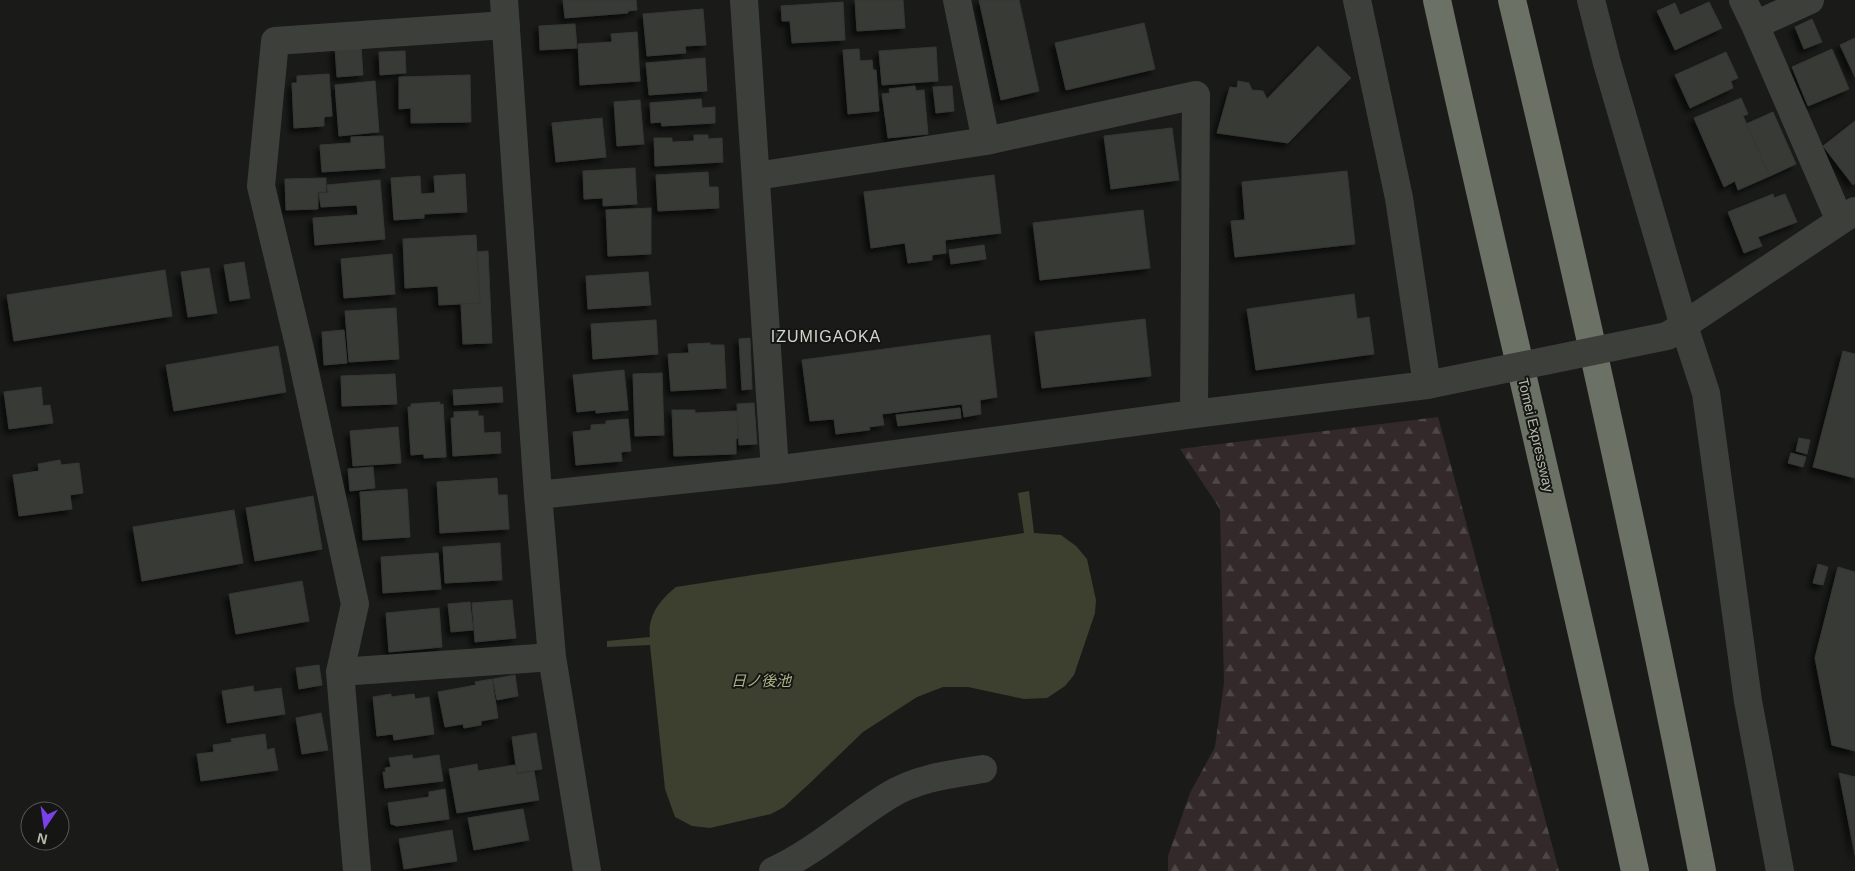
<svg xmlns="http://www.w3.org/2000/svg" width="1855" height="871" viewBox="0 0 1855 871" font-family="Arial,'Noto Sans JP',sans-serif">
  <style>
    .forest { fill: url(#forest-firs) }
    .water { fill: #3d3f2f }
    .building { fill: #383a36; stroke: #343733; filter: url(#shadow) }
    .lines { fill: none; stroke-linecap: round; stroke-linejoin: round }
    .minor { stroke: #3d403a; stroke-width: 28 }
    .highway { stroke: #6c7166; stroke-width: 28 }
    .minor-bridge { stroke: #3d403a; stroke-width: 28 }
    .labels { text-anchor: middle; stroke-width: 4; stroke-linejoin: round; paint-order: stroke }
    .street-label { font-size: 14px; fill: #b5baac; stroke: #151614 }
    .water-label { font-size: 15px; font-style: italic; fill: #adb385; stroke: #151614 }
    .quarter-label { font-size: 16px; letter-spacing: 1px; fill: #d2d6cd; stroke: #151614 }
  </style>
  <defs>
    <pattern id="forest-firs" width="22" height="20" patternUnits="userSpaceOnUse" patternTransform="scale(1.25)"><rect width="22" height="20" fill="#33292b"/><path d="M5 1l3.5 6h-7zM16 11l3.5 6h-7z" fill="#4e4647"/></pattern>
    <filter id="shadow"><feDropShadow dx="-4.5" dy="4.5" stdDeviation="2.5" flood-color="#0009"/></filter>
  </defs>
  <rect width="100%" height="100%" fill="#1a1b19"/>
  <path class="forest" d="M1438,417L1559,871H1168V856L1190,793L1215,747L1224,683L1220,509L1180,449Z"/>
  <path class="water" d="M1029,491L1034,533L1061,535L1076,546L1087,559L1096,600L1095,613L1074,675L1065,686L1047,698L1024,699L968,687H943L917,697L863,732L810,783L784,807L771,814L710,828L692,826L675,817L665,789L650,645L607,647V641L650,637C647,616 660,600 676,587L1024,533L1018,493Z"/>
  <path class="building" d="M563,0H636L637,10L628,11V13L565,18Z
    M855,0H903L905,28L857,31Z
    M979,0H1019L1039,91L1001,100Z
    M843,2L845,40L792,43L790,21H782L781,6Z
    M1709,2L1722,28L1675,50L1657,11L1675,3L1680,15Z
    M703,9L706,45L685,46L686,53L647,56L643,14Z
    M1812,19L1822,42L1804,49L1795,27Z
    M1144,23L1155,69L1066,90L1055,43Z
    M575,24L577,48L540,50L539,26Z
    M637,32L640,81L580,85L578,44L612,42L611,34Z
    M1855,38V77L1840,45Z
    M361,46L363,75L337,77L335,48Z
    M1318,46L1351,78L1288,143L1217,133L1230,87L1237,88L1238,81L1249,83L1252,90L1263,91L1267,99Z
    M936,47L938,81L882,85L879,51Z
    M859,49L860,61L872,60L873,70H876L879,111L848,114L843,50Z
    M1832,49L1849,89L1808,106L1792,67Z
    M405,51L406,73L380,75L379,52Z
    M1726,52L1738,78L1731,81L1733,88L1690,108L1675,75Z
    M705,58L707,91L649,95L646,63Z
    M329,74L332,116L324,117V126L294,128L292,83H297V76Z
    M470,75L471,122L411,123V108L399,109V77Z
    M375,81L379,132L339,136L335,85Z
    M915,86L916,91L924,90L928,134L888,138L882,94L890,93L889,89Z
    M952,86L954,111L936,113L933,87Z
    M1741,98L1748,114L1743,116L1770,176L1738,190L1735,181L1724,187L1694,118Z
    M701,99L702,108L715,107V123L662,126L661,122L651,123L650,103Z
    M640,100L644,144L617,146L614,102Z
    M1773,112L1796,164L1770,176L1746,124Z
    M602,118L606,157L556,162L552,123Z
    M1855,121V183L1853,185L1823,146Z
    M1172,128L1179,180L1111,189L1104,136Z
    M694,135H708V139L722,138L723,162L655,166L654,138H672V142L694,141Z
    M383,136L385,168L322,172L320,145L351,143V137Z
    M635,168L637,204L603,206V198L584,199L583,171Z
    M1347,171L1355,244L1235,257L1231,221L1245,220L1242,182Z
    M708,172L709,187H718L719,208L658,211L656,175Z
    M465,174L467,212L424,214V218L394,220L391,178L420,176L421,194L435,193L434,176Z
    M994,175L1001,233L945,240L946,253L932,255V260L908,263L905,243L871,248L864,192Z
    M326,178V192H318V209L286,210L285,179Z
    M380,180L385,239L315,245L313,218L358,215L357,205L321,207L319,193H328L327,185Z
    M1773,194L1774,198L1785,194L1797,222L1758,237L1762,246L1744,253L1728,212Z
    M651,208V254L608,256L606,210Z
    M1143,210L1150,268L1040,280L1033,223Z
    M476,235L480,303L439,305L438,286L405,288L403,239Z
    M984,245L986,259L951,264L949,250Z
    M488,251L492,343L463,344L461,304L480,303L477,252Z
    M392,254L395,294L344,298L341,259Z
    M244,262L250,298L230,301L224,265Z
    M209,268L217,313L188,317L181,272Z
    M165,270L172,316L14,341L7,295Z
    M648,272L651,305L588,309L586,276Z
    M1354,294L1357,319L1369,317L1374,354L1256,370L1247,309Z
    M396,308L399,359L349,362L345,311Z
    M1145,319L1151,376L1042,388L1035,332Z
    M656,320L658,354L593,359L591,324Z
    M344,330L347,363L324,365L322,332Z
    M990,335L997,397L980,400L981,414L964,417L962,404L882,414L884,425L869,427L870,430L836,434L834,419L810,421L802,360Z
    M750,338L752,389L742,390L739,339Z
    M710,343V345H724L726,388L671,391L668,354L689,353L688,344Z
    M278,346L286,392L174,411L166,365Z
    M1843,351L1855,354V478L1813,467Z
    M624,370L628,410L596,413V410L577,412L573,375Z
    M662,373L664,435L635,436L633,374Z
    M395,374L397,404L342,406L341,376Z
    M41,387L43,406L50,405L53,423L9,429L4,392Z
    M502,387L503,402L454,405L453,390Z
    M440,402V405L443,404L446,457L424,458V454L411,455L408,407H411V404Z
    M754,403L757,444L739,445L737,404Z
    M960,408L961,418L898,426L896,415Z
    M672,410H695V413L737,411L738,438L736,439V454L674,456Z
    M478,411V416H483L484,433L500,432L501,453L453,456L451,418H454V412Z
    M628,419L631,451L621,452L622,461L576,465L573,432L591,430V425L606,424V421Z
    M398,427L401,463L353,466L350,431Z
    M1799,438L1810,440L1807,454L1796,451Z
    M1791,453L1806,457L1803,467L1788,463Z
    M60,460L61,465L79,463L83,493L70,495L72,509L19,516L13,475L39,471L38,464Z
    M373,467L375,488L350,491L348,469Z
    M497,478L498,495H507L509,529L440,533L437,482Z
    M407,489L410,537L363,540L360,492Z
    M313,496L322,549L255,561L246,508Z
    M234,510L243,563L142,581L133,527Z
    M500,543L502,580L445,583L443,547Z
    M438,553L441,589L383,593L381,557Z
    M1818,564L1828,567L1823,585L1813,583Z
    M1838,567L1855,572V751L1832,745L1815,658Z
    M302,581L309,621L236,634L229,594Z
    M512,600L516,638L475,642L472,603Z
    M470,602L473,630L451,632L448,604Z
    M439,608L442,647L389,652L386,613Z
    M319,665L322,685L299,689L296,668Z
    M515,675L518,696L497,700L493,679Z
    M492,679L498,718L481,721V725L464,728L463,724L445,727L438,692L476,685L475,682Z
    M253,686L254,692L281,688L285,714L227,723L222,691Z
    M391,694V697L414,694L415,699L429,697L434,734L394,740L393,734L377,736L373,697Z
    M321,713L328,750L302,754L296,718Z
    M536,733L542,769L517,773L512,737Z
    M265,734L267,750L274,748L278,770L201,781L197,754L214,752L213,745L232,742L231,739Z
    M412,755L413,759L439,755L443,781L385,788L383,772H386L385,768L391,767L389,758Z
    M477,764L478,771L515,765L517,774L534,771L539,800L457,813L449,769Z
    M1839,773L1855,777V855Z
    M445,789L449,819L397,826L391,824L388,803L429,797V792Z
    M523,809L529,840L474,850L468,818Z
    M452,830L457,861L404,869L399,839Z"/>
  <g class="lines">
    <path class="minor" d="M504,0L538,495L552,657L587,871
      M744,0L775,470
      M957,0L986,141
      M1591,0L1607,63L1684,326L1706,393L1748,701L1780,871
      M1743,0L1755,25
      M1810,0L1755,25L1840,221
      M756,176L986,141L1196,95L1194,414
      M1669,335L1855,211
      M538,495L775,470L1194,414L1427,385L1399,198L1357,0
      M340,672L552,657
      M357,871L340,672L355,604L300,349L261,186L275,41L506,25
      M773,871C815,852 849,820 888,796C916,778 951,774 983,769"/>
    <path class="highway" d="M1437,0C1501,291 1572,580 1635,871
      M1512,0C1581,289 1645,579 1702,871"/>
    <path class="minor-bridge" d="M1427,385L1667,336"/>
  </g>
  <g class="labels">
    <g class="street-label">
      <text transform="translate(1536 435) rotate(77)" y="5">Tomei Expressway</text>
    </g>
    <g class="water-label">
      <text x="761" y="686">日ノ後池</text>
    </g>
    <g class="quarter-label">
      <text x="826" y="342">IZUMIGAOKA</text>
    </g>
  </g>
  <g transform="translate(45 826) rotate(193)"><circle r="24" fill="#151614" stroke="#555851"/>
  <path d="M0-4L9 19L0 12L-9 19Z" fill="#7a41eb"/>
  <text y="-8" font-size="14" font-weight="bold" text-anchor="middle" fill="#b5baac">N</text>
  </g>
</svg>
